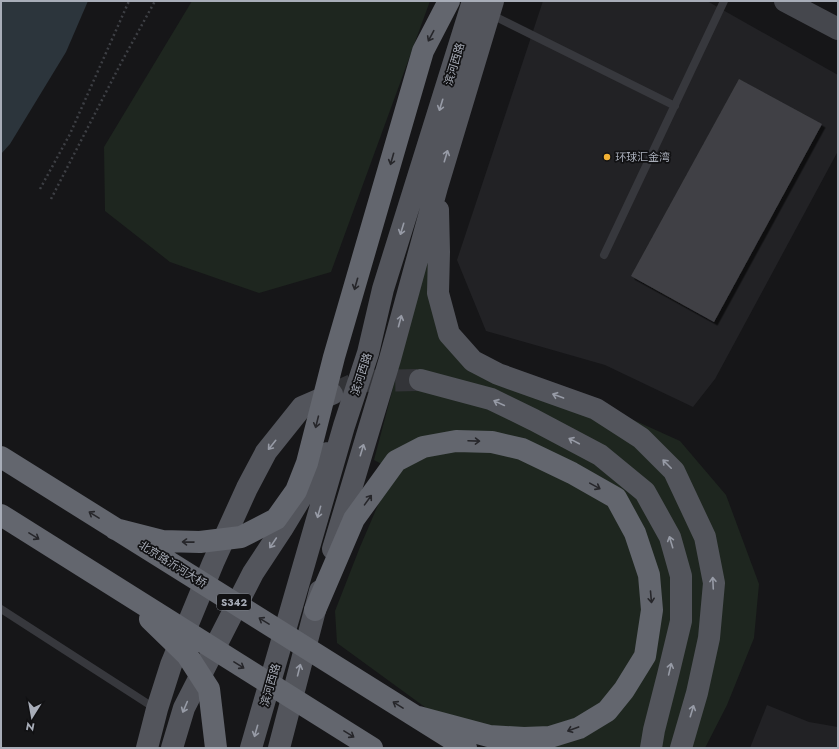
<svg xmlns="http://www.w3.org/2000/svg" width="839" height="749" viewBox="0 0 839 749" font-family="Jost,'Noto Sans SC',sans-serif">
  <style>
    .built { fill: #222225 }
    .green { fill: #1e261f }
    .water { fill: #2c353c }
    .building { fill: #404145; filter: url(#shadow) }
    .lines { fill: none; stroke-linecap: round; stroke-linejoin: round }
    .primary-tunnel { stroke: #333438; stroke-width: 22; stroke-dasharray: 22 11; stroke-linecap: butt }
    .path { stroke: #3d3f44; stroke-width: 2.5; stroke-dasharray: 2 3; stroke-linecap: butt }
    .lane { stroke: #37383d; stroke-width: 8 }
    .secondary { stroke: #45474d; stroke-width: 22 }
    .primary { stroke: #53555c; stroke-width: 22 }
    .highway { stroke: #63666e; stroke-width: 22 }
    .oneway { stroke: #26262a }
    .oneway2 { stroke: #979ba6 }
    .poi-dot { fill: #f2b134; stroke: #111113; stroke-width: 1.5 }
    .labels { text-anchor: middle; stroke-width: 3.5; stroke-linejoin: round; paint-order: stroke }
    .shield { fill: #111113; stroke: #7b7e86; stroke-width: 1 }
    .shield-label { font-size: 10px; font-weight: bold; fill: #a8adb8 }
    .street-label { font-size: 11px; fill: #a8adb8; stroke: #111113 }
    .poi-label { font-size: 11px; fill: #a8adb8; stroke: #111113; text-anchor: start }
  </style>
  <defs>
    <filter id="shadow"><feDropShadow dx="3.5" dy="3.5" stdDeviation="0" flood-color="#0009"/></filter>
  </defs>
  <rect width="100%" height="100%" fill="#161618"/>
  <path class="built" d="M543,1H707L838,75V151L715,379L693,407L605,365L486,331L457,260Z
    M767,705L809,722L838,727V748H750Z"/>
  <path class="green" d="M192,1H430L331,272L259,293L170,262L105,211L104,147Z
    M428,255L464,352L565,389L680,441L726,495L759,584L754,638L727,705L705,748H488L455,729L337,643L335,611L360,547L393,470L374,460Z"/>
  <path class="water" d="M1,1H88L66,52L10,144L1,154Z"/>
  <path class="building" d="M739,79L822,124L714,322L631,276Z"/>
  <g class="lines">
    <path class="primary-tunnel" d="M332,394L361,381L420,380"/>
    <path class="path" d="M40,189L70,134L129,1
      M51,199L121,63L155,1"/>
    <path class="lane" d="M490,14L675,106
      M604,255L724,1
      M1,609L156,709"/>
    <path class="secondary" d="M785,1L838,29"/>
    <path class="primary" d="M438,210L439,252L438,293L449,334L473,361L498,374L596,409L641,438L674,471L705,537L714,583L709,638L697,693L681,748
      M420,380L491,399L534,420L600,455L645,492L670,537L681,576V621L668,675L654,730L651,748
      M333,549L390,359L437,187L493,1
      M147,748L157,709L171,665L213,563L247,488L266,452L302,407L332,394
      M172,748L184,708L253,573L282,529L328,453
      M251,748L344,426L368,353L383,289L473,1
      M279,748L320,591"/>
    <path class="highway" d="M1,457L466,748
      M1,515L372,748
      M115,529L162,541L200,542L241,537L276,519L296,491L307,463L334,357L423,51L449,1
      M315,610L354,519L396,461L423,447L456,441L492,442L522,449L572,473L616,498L635,533L649,575L652,610L645,656L624,690L607,711L579,728L550,737L524,738L489,736L418,717
      M150,619L187,655L209,689L216,748"/>
  </g>
  <defs><path id="oneway-shaft" d="M-6 0H5M1.5-3L5.5 0L1.5 3" fill="none" stroke-width="1.6" stroke-linecap="round" stroke-linejoin="round"/></defs>
  <g class="oneway">
    <use href="#oneway-shaft" transform="translate(431 36) rotate(118)"/>
    <use href="#oneway-shaft" transform="translate(392 159) rotate(106)"/>
    <use href="#oneway-shaft" transform="translate(356 284) rotate(106)"/>
    <use href="#oneway-shaft" transform="translate(317 422) rotate(104)"/>
    <use href="#oneway-shaft" transform="translate(474 441) rotate(2)"/>
    <use href="#oneway-shaft" transform="translate(595 486) rotate(29)"/>
    <use href="#oneway-shaft" transform="translate(368 500) rotate(-54)"/>
    <use href="#oneway-shaft" transform="translate(94 515) rotate(-148)"/>
    <use href="#oneway-shaft" transform="translate(34 536) rotate(32)"/>
    <use href="#oneway-shaft" transform="translate(188 542) rotate(-179)"/>
    <use href="#oneway-shaft" transform="translate(651 597) rotate(85)"/>
    <use href="#oneway-shaft" transform="translate(264 621) rotate(-148)"/>
    <use href="#oneway-shaft" transform="translate(239 665) rotate(32)"/>
    <use href="#oneway-shaft" transform="translate(398 705) rotate(-148)"/>
    <use href="#oneway-shaft" transform="translate(573 729) rotate(160)"/>
    <use href="#oneway-shaft" transform="translate(349 734) rotate(32)"/>
  </g>
  <g class="oneway2">
    <use href="#oneway-shaft" transform="translate(441 105) rotate(107)"/>
    <use href="#oneway-shaft" transform="translate(446 156) rotate(-73)"/>
    <use href="#oneway-shaft" transform="translate(402 229) rotate(107)"/>
    <use href="#oneway-shaft" transform="translate(400 321) rotate(-75)"/>
    <use href="#oneway-shaft" transform="translate(558 396) rotate(-160)"/>
    <use href="#oneway-shaft" transform="translate(499 403) rotate(-155)"/>
    <use href="#oneway-shaft" transform="translate(574 441) rotate(-152)"/>
    <use href="#oneway-shaft" transform="translate(272 445) rotate(129)"/>
    <use href="#oneway-shaft" transform="translate(362 450) rotate(-73)"/>
    <use href="#oneway-shaft" transform="translate(667 464) rotate(-135)"/>
    <use href="#oneway-shaft" transform="translate(319 512) rotate(106)"/>
    <use href="#oneway-shaft" transform="translate(671 542) rotate(-107)"/>
    <use href="#oneway-shaft" transform="translate(273 543) rotate(124)"/>
    <use href="#oneway-shaft" transform="translate(713 583) rotate(-93)"/>
    <use href="#oneway-shaft" transform="translate(670 669) rotate(-77)"/>
    <use href="#oneway-shaft" transform="translate(299 670) rotate(-76)"/>
    <use href="#oneway-shaft" transform="translate(185 707) rotate(113)"/>
    <use href="#oneway-shaft" transform="translate(692 711) rotate(-73)"/>
    <use href="#oneway-shaft" transform="translate(256 731) rotate(106)"/>
  </g>
  <circle class="poi-dot" cx="607" cy="157" r="4"/>
  <g class="labels">
    <rect class="shield" x="217" y="594" width="34" height="16" rx="3"/>
    <g class="shield-label">
      <text x="234" y="606">S342</text>
    </g>
    <g class="street-label">
      <text transform="translate(454 64) rotate(-73)" y="4">滨河西路</text>
      <text transform="translate(361 374) rotate(-72)" y="4">滨河西路</text>
      <text transform="translate(173 564) rotate(32)" y="4">北京路沂河大桥</text>
      <text transform="translate(270 685) rotate(-74)" y="4">滨河西路</text>
    </g>
    <g class="poi-label">
      <text x="615" y="161">环球汇金湾</text>
    </g>
  </g>
  <rect width="839" height="749" fill="none" stroke="#a8adb8" stroke-width="4"/>
  <g transform="translate(32 717) rotate(191)" stroke="#111113" stroke-width="3" paint-order="stroke">
  <path d="M0-3L7 15L0 10L-7 15Z" fill="#a8adb8"/>
  <text y="-6" font-size="11" font-weight="bold" text-anchor="middle" fill="#a8adb8">N</text>
  </g>
</svg>
